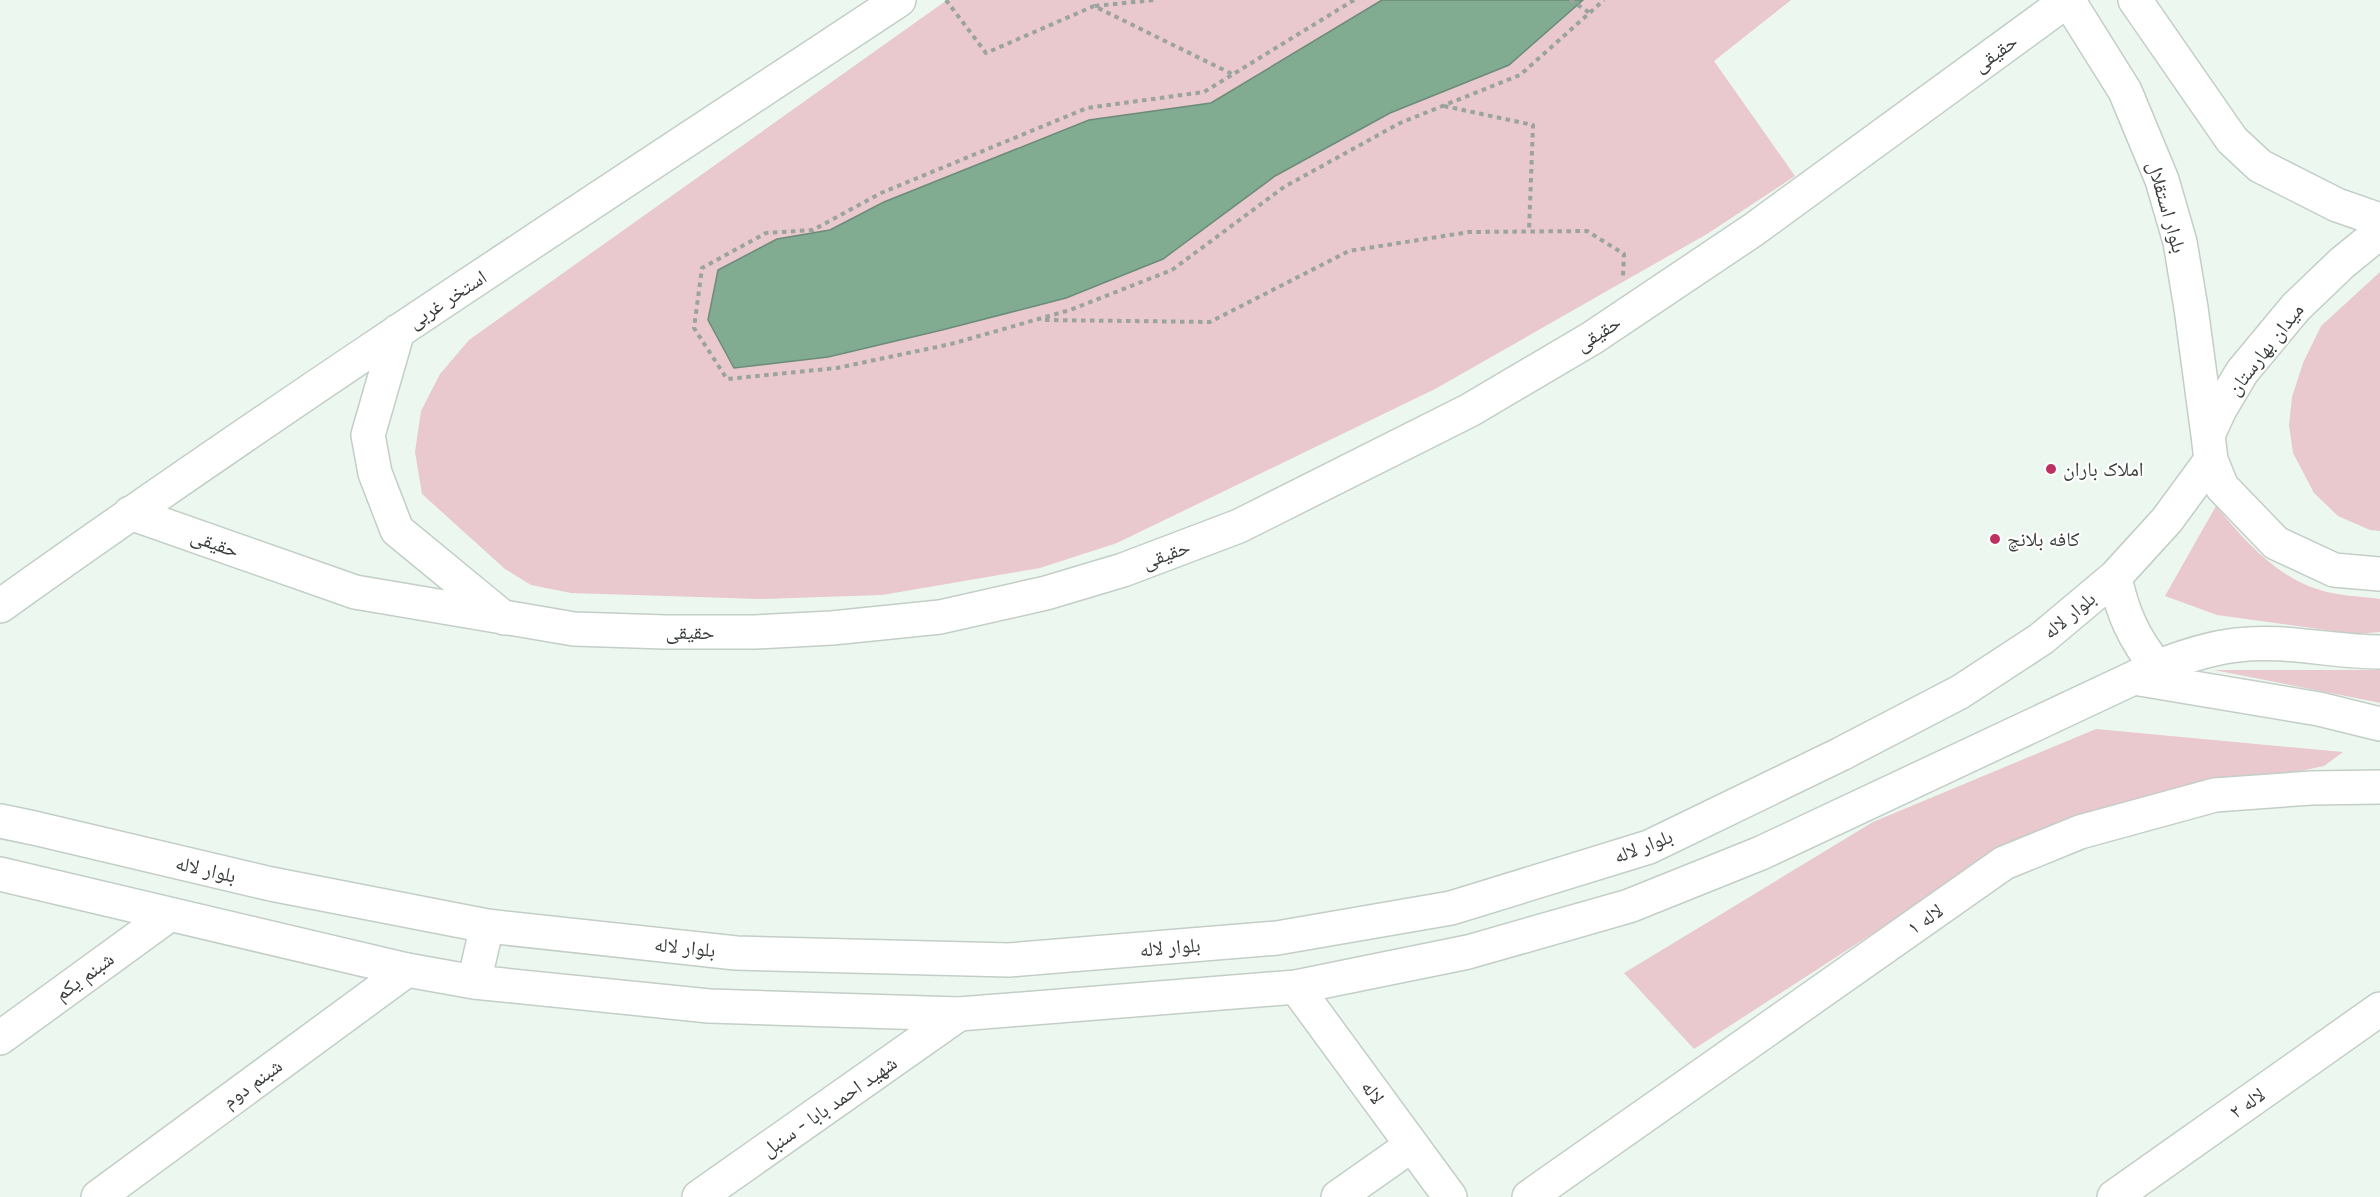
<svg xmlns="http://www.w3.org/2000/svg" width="2380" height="1197" viewBox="0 0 2380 1197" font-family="'Fira Sans','Noto Naskh Arabic',sans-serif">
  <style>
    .green { fill: #e9c8ce }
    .water { fill: #82ac92; stroke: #6c8b78; stroke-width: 1.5 }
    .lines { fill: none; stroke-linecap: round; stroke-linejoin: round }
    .minor-casing { stroke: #c3cec7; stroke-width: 36 }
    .major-casing { stroke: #c3cec7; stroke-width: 36 }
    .path { stroke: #9aa39d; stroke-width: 4; stroke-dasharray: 4.5 4.5; stroke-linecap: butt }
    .minor { stroke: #fff; stroke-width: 33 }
    .major { stroke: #fff; stroke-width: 33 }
    .poi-dot { fill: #be3061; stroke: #fff; stroke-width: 2 }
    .labels { text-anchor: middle; stroke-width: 4.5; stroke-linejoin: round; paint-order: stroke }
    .street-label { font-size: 20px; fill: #393e3b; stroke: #fff }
    .poi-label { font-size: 20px; fill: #393e3b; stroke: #fff; text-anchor: start }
  </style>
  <rect width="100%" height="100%" fill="#ecf7f0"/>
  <path class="green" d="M947,0H1791L1714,61L1795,176L1707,234L1435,389L1117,543L1040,568L882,595L760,599L571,593L531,585L505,569L422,494L415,452L421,411L440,374L469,340Z
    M2380,272V531L2370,530L2338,516L2314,493L2293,453L2289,425L2292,397L2303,363L2321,326Z
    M2216,506C2245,541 2275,576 2320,590C2338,596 2361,596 2380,599V632L2356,634L2217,615L2165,596Z
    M2214,670H2380V703L2376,702Z
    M2096,729L2343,752L2324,766L2091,815L1997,853L1694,1049L1624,973L1873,822Z"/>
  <path class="water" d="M1382,0H1583L1509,65L1390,113L1275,176L1163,259L1066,298L942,330L828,357L734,368L708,320L718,270L777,239L830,230L884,202L1089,120L1211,103Z"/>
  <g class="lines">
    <g class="minor-casing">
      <path id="minor" d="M398,331L368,435L375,473L397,530L504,618
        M130,513L355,592L574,629L665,632H755L832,628L940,617L1046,593L1123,570L1239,526L1470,410L1592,338L1753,230L2068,0
        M0,606C294,396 598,199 899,0
        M2134,678L2319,709L2380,724
        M1296,987L1450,1197
        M0,1038L169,915
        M98,1197L407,970
        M699,1197L959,1014
        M1338,1197L1412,1145
        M1529,1197L2004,863L2080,832L2215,795L2311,788L2380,787
        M2114,1197L2380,1009"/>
    </g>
    <g class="major-casing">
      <path id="major" d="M2068,0L2125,91L2162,180L2180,242L2191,308L2208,435
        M2135,0L2232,140L2260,166L2337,205L2380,220
        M2380,232L2342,263L2296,307L2242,372L2220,409L2208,435L2211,460L2222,487L2276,543L2334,570L2380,574
        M2115,577C2122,612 2134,639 2157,667
        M0,821L34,828L271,884L487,926L736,953L1009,960L1277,938L1451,908L1649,847L1841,754L1960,692L2041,639L2115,577L2167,520L2211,460
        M0,874L407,970L474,982L709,1006L959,1014L1296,987L1468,952L1629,906L1761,853L2157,667C2183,657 2209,648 2237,645C2284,639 2333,652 2380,652
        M474,982L487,926"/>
    </g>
    <path class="path" d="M946,0L986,53L1094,6L1232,74
      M1354,0L1204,92L1087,108L881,193L813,230L766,233L702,268L694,328L727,379L837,368L951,344L1070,310L1172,270L1284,187L1400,123L1520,75L1604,0
      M1570,0L1590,13
      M1095,6L1154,0
      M1444,106L1533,125L1529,231
      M1045,320L1210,322L1349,251L1469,232L1587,231L1624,254L1623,276"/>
    <use href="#minor" class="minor"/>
    <use href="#major" class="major"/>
  </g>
  <g class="poi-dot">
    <circle cx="2051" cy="469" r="6"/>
    <circle cx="1995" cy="539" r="6"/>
  </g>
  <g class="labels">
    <g class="street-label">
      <text transform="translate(1995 53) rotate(-36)" y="7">حقیقی</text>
      <text transform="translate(2167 207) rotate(74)" y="7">بلوار استقلال</text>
      <text transform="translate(447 299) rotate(-33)" y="7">استخر غربی</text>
      <text transform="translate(1598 333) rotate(-32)" y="7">حقیقی</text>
      <text transform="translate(2265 349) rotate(-52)" y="7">میدان بهارستان</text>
      <text transform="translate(215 543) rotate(19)" y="7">حقیقی</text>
      <text transform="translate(1166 554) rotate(-20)" y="7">حقیقی</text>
      <text transform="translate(2069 615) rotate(-40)" y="7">بلوار لاله</text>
      <text x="690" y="639">حقیقی</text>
      <text transform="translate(1643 846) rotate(-21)" y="7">بلوار لاله</text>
      <text transform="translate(206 869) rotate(13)" y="7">بلوار لاله</text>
      <text transform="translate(1925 919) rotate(-35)" y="7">لاله ۱</text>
      <text transform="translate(685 947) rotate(6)" y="7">بلوار لاله</text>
      <text transform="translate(1170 947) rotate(-5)" y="7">بلوار لاله</text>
      <text transform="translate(84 976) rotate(-36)" y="7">شبنم یکم</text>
      <text transform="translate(252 1083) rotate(-36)" y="7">شبنم دوم</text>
      <text transform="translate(1373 1092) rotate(54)" y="7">لاله</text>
      <text transform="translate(2247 1103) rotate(-35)" y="7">لاله ۲</text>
      <text transform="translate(829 1106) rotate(-35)" y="7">شهید احمد بابا - سنبل</text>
    </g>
    <g class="poi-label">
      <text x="2063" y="476">املاک باران</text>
      <text x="2007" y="546">کافه بلانچ</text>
    </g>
  </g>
</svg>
